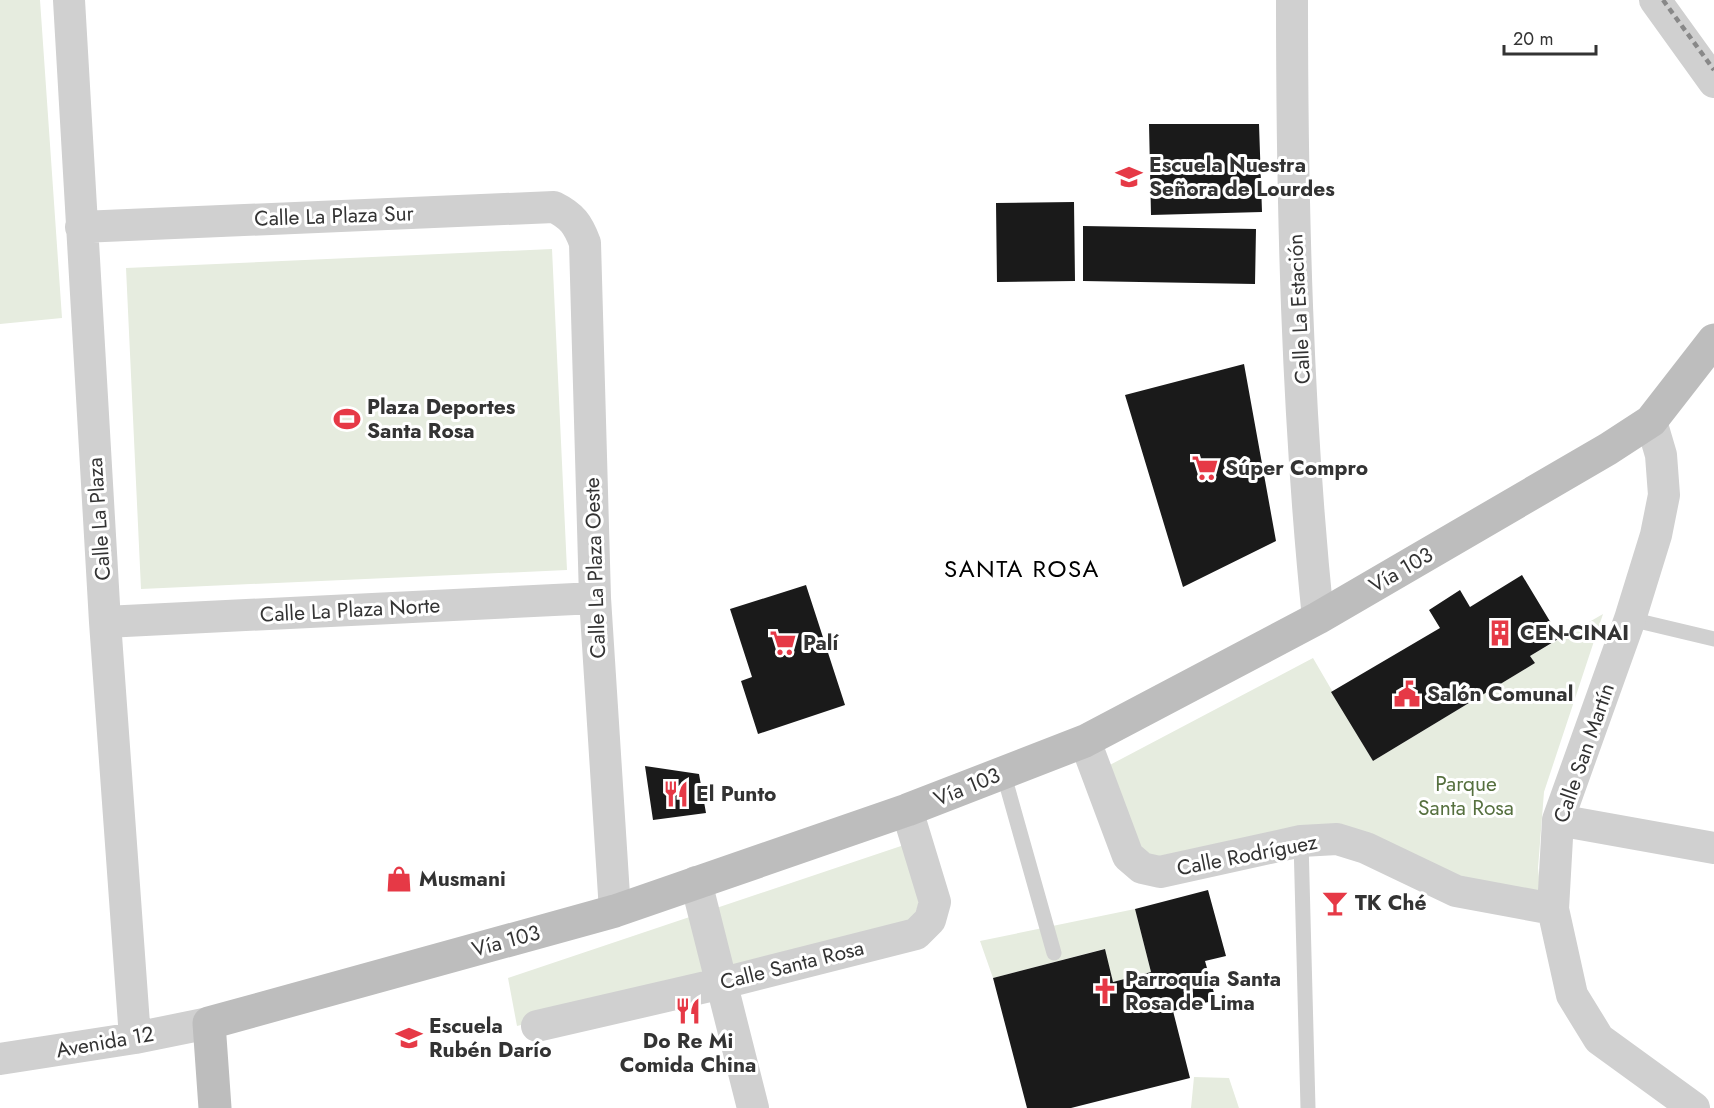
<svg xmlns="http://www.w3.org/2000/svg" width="1714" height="1108" viewBox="0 0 1714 1108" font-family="Jost,sans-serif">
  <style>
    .green { fill: #e6ecdf }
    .building { fill: #1a1a1a }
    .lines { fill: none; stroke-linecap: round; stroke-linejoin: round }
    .lane { stroke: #d0d0d0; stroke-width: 15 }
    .street { stroke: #d0d0d0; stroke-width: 32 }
    .secondary { stroke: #bdbdbd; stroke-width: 33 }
    .rail { stroke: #888; stroke-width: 4.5; stroke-dasharray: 6 4.5; stroke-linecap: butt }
    .labels { text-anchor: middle; stroke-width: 6; stroke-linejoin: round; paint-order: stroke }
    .poi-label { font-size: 21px; font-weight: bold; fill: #333; stroke: #fff; text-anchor: start }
    .street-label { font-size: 21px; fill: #333; stroke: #fff }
    .park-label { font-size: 21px; fill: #56703f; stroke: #fff }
    .quarter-label { font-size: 24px; letter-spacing: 1.5px; fill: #000; stroke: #fff }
  </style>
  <rect width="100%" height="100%" fill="#fff"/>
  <path class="green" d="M0,0H40L62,318L0,324Z
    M552,249L567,570L141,589L126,268Z
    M1603,614L1544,792L1538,868L1541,895L1470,886L1373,840L1165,858L1151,855L1136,845L1106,767L1313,658L1373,761L1535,663L1530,656Z
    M907,844C915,873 929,896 910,922L706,978L517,1026L508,978Z
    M1135,909L1151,972L1113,982L1104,949L993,978L980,941Z
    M1194,1077L1229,1078L1239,1108H1191Z"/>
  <path class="building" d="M1149,124H1259L1262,212L1151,215Z
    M1074,202L1075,281L997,282L996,203Z
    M1083,226L1256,229L1255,284L1083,281Z
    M1244,364L1276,541L1183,587L1125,395Z
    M1522,575L1560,638L1530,656L1535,663L1373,761L1331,692L1440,628L1429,610L1460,590L1470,607Z
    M806,585L845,705L758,734L741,681L752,677L730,609Z
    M645,766L699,774L706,813L653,820Z
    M1208,890L1226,956L1205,961L1216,1000L1173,1011L1190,1078L1071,1108H1027L993,978L1105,949L1113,982L1151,972L1135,909Z"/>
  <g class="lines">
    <path class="lane" d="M1630,619L1714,639
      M1003,772L1054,953
      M1301,841L1308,1108"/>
    <path class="street" d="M69,0L105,622L135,1038
      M1292,0C1292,206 1297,413 1318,618
      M1655,0L1714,82
      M81,227L554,207C572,216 578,224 585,243L595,598L615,911
      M1651,421L1661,455L1664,495L1656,535L1630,619L1558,820L1553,909L1572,995L1599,1039L1694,1108
      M105,622L595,598
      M1085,741L1128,856L1142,868L1160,872L1301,841L1337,839L1366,848L1456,891L1553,909
      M1558,820L1714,848
      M696,882L753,1108
      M537,1026L723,983L916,934L930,920L935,902L907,810
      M0,1059L135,1038L209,1023"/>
    <path class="secondary" d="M215,1108L209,1023L615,911L907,810L1085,741L1318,618L1608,449L1651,421L1714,340"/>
    <path class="rail" d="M1663,0L1714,70"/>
  </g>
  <defs>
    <g id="school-bare" transform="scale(2.07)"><path d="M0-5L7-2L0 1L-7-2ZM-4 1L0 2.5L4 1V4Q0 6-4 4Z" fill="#e63946" stroke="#fff" stroke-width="2.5" paint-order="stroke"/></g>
    <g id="stadium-bare" transform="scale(2.07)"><path d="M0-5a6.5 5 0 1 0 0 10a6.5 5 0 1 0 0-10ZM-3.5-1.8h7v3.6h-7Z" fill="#e63946" stroke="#fff" stroke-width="2.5" paint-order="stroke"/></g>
    <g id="supermarket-bare" transform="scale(2.07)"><path d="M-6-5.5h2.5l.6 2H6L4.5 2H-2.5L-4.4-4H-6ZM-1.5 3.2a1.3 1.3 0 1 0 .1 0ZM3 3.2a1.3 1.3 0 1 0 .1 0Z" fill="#e63946" stroke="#fff" stroke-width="2.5" paint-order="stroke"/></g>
    <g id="building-bare" transform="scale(2.07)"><path d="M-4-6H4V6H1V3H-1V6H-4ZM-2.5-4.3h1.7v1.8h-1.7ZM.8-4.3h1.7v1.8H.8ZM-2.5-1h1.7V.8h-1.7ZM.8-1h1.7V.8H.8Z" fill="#e63946" stroke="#fff" stroke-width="2.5" paint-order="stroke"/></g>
    <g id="civic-bare" transform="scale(2.07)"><path d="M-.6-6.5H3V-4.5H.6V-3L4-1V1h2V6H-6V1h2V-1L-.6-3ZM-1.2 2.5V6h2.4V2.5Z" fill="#e63946" stroke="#fff" stroke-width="2.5" paint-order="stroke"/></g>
    <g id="restaurant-bare" transform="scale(2.07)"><path d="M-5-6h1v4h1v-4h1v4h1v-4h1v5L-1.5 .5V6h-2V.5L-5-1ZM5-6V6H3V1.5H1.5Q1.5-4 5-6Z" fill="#e63946" stroke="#fff" stroke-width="2.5" paint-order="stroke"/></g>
    <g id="shop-bare" transform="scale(2.07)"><path d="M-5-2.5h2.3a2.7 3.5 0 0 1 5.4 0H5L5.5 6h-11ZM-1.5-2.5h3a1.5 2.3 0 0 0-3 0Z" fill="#e63946" stroke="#fff" stroke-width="2.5" paint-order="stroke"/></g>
    <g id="bar-bare" transform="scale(2.07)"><path d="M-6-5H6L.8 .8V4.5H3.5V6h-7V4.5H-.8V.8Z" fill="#e63946" stroke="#fff" stroke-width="2.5" paint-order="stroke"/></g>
    <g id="church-bare" transform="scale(2.07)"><path d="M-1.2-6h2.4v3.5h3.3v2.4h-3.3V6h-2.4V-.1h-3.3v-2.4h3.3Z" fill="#e63946" stroke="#fff" stroke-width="2.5" paint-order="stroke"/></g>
  </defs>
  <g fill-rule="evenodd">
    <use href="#school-bare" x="1129" y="177"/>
    <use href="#stadium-bare" x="347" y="419"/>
    <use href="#supermarket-bare" x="1205" y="468"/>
    <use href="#building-bare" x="1500" y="633"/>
    <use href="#supermarket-bare" x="783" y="643"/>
    <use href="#civic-bare" x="1407" y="694"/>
    <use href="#restaurant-bare" x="676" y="794"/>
    <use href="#shop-bare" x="399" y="879"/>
    <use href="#bar-bare" x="1335" y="903"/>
    <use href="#church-bare" x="1105" y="991"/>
    <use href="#restaurant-bare" x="688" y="1011"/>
    <use href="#school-bare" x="409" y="1038"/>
  </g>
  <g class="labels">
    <g class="poi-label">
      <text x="1149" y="172">Escuela Nuestra<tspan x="1149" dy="24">Señora de Lourdes</tspan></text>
      <text x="367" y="414">Plaza Deportes<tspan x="367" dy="24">Santa Rosa</tspan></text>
      <text x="1225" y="475">Súper Compro</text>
      <text x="1520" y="640">CEN-CINAI</text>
      <text x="803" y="650">Palí</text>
      <text x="1427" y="701">Salón Comunal</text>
      <text x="696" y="801">El Punto</text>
      <text x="419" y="886">Musmani</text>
      <text x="1355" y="910">TK Ché</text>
      <text x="1125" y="986">Parroquia Santa<tspan x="1125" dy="24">Rosa de Lima</tspan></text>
      <text x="429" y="1033">Escuela<tspan x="429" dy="24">Rubén Darío</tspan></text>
      <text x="688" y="1048" text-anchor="middle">Do Re Mi<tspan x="688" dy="24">Comida China</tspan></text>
    </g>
    <g class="street-label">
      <text transform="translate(334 216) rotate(-2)" y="7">Calle La Plaza Sur</text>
      <text transform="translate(1299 309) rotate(-93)" y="7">Calle La Estación</text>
      <text transform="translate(99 519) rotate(-94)" y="7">Calle La Plaza</text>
      <text transform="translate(595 568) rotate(-92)" y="7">Calle La Plaza Oeste</text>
      <text transform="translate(1401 570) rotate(-30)" y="7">Vía 103</text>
      <text transform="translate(350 610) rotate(-3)" y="7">Calle La Plaza Norte</text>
      <text transform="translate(1584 753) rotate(-71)" y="7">Calle San Martín</text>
      <text transform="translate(967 787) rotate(-22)" y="7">Vía 103</text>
      <text transform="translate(1247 855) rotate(-11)" y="7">Calle Rodríguez</text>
      <text transform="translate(506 941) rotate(-15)" y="7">Vía 103</text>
      <text transform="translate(792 965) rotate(-14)" y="7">Calle Santa Rosa</text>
      <text transform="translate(105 1042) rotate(-10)" y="7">Avenida 12</text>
    </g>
    <g class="park-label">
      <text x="1466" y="791">Parque<tspan x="1466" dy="24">Santa Rosa</tspan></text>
    </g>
    <g class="quarter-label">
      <text x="1022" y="577">SANTA ROSA</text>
    </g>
  </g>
  <path d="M1504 45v9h92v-9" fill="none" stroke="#333333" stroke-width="3"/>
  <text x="1513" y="45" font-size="18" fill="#333333" stroke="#ffffff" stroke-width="4.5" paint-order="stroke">20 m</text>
</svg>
